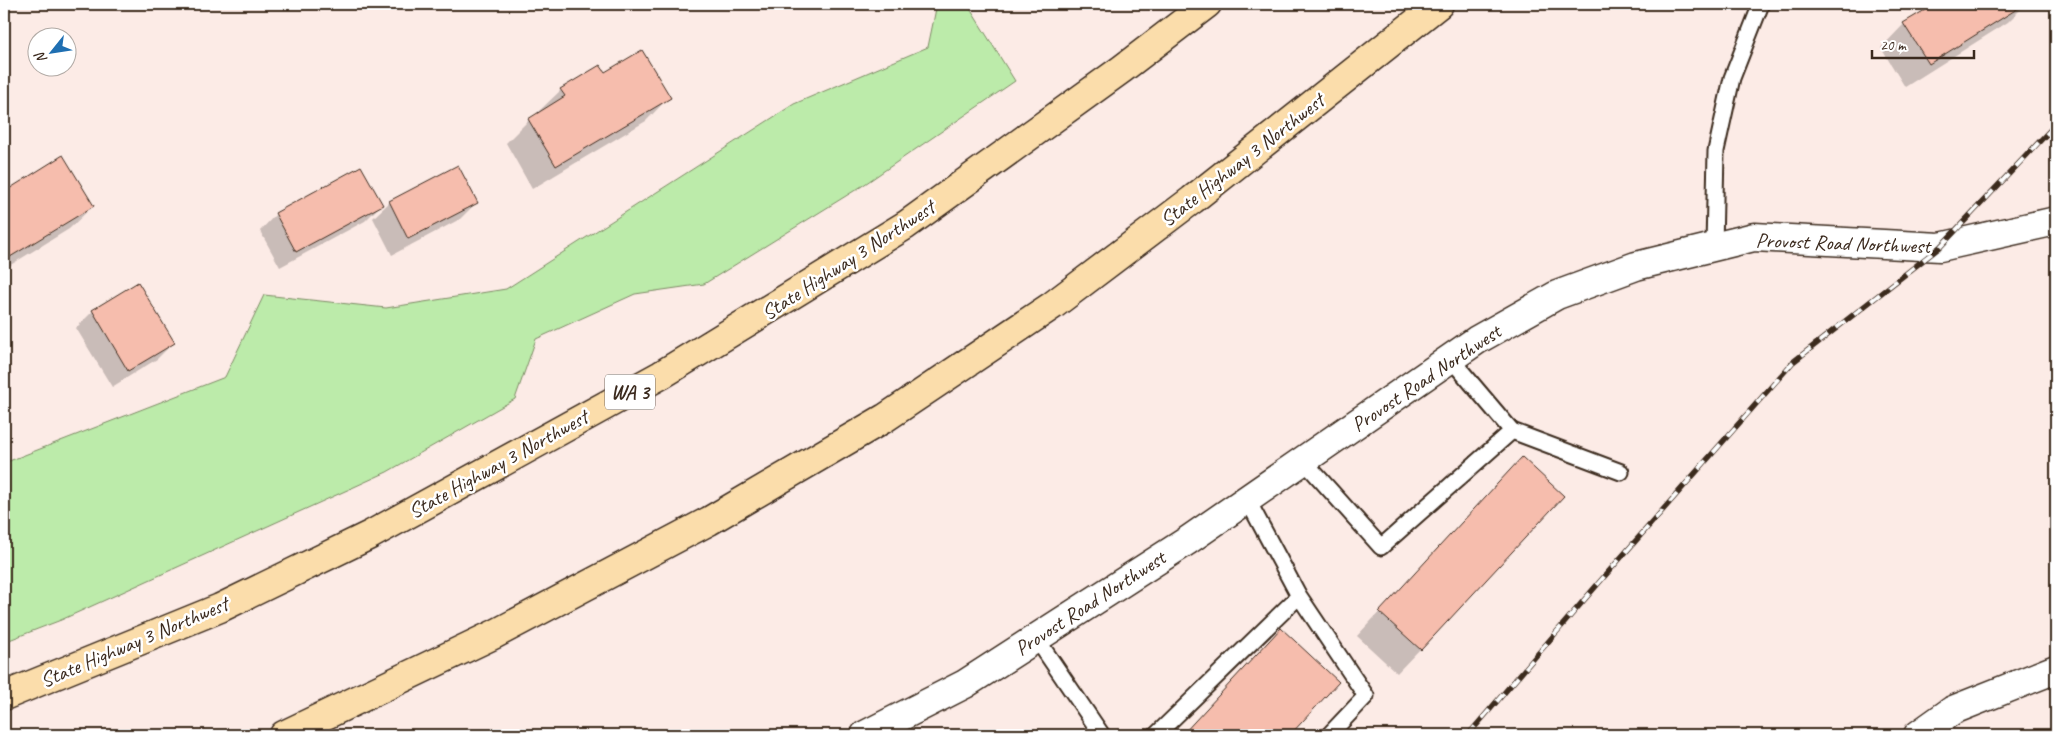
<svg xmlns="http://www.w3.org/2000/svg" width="2060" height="739" viewBox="0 0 2060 739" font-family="Caveat,sans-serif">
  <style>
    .green { fill: #bcebaa; stroke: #7c8a64 }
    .shadow { fill: #0003 }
    .building { fill: #f6bdad; stroke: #3b2a1e }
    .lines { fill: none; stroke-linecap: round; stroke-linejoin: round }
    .service-casing { stroke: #3b2a1e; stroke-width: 19 }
    .minor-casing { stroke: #3b2a1e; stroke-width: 31 }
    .tertiary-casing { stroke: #3b2a1e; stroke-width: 31 }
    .motorway-casing { stroke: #3b2a1e; stroke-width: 31 }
    .service { stroke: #fff; stroke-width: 15 }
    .minor { stroke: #fff; stroke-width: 28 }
    .tertiary { stroke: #fff; stroke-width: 28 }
    .motorway { stroke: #fbddab; stroke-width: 28 }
    .rail-casing { stroke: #3b2a1e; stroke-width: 5.5 }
    .rail { stroke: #fff; stroke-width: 4; stroke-dasharray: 11; stroke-linecap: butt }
    .labels { text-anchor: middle; stroke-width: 5; stroke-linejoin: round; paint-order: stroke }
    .shield { fill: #fff; stroke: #766a62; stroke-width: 1 }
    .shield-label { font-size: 20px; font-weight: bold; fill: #3b2a1e }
    .street-label { font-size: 21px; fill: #3b2a1e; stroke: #fff }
  </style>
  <rect width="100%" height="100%" fill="#fcebe6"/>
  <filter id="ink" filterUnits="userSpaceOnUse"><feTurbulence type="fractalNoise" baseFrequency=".02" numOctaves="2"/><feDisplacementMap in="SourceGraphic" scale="10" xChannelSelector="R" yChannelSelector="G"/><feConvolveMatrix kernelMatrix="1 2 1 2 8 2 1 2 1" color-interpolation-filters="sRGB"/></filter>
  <g filter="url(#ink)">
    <path class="green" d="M937,4H967L1015,81L862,186L704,284L635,294L536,339L515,399L387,472L61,620L4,642V463L225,377L264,295L386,308L506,289L794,104L928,47Z"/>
    <path class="shadow" d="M1937,4H2026L2008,22L1905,87L1881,48L1904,24Z
      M600,66L605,74L669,97L646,121L532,189L506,143L529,120L538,114L537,113L561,90Z
      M63,157L93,206L69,229L4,269V193Z
      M390,202L476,203L460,219L392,255L373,218Z
      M381,205L365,221L280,267L260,231L276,214Z
      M138,284L173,343L157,359L112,387L76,328L93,311Z
      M1522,459L1420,649L1397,673L1357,636Z
      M1258,653L1337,682L1288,735H1182Z"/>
    <path class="building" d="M1935,4H2025L1929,64L1903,23Z
      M642,50L671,98L556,166L528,119L565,96L560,89L600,65L605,72Z
      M63,155L94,206L10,257L4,248V192Z
      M458,165L478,203L408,239L389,201Z
      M361,166L383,205L296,252L275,213Z
      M138,282L175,343L128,371L92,310Z
      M1522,457L1564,496L1421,650L1379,612Z
      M1281,628L1339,682L1290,735H1182Z"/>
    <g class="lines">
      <g class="service-casing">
        <path id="service" d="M1714,247L1716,151L1732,78L1761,4
          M1451,359L1512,431L1621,472
          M1303,460L1381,547L1512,431
          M1247,499L1299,596L1366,696L1329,735
          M1036,638L1102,735
          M1156,735L1299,596"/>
      </g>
      <g class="minor-casing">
        <path id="minor" d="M1918,735L1953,710L2056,669"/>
      </g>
      <g class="tertiary-casing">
        <path id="tertiary" d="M865,735L965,684L1187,541L1477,340L1557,295L1636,266L1754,237L1940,247L2056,221"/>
      </g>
      <g class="motorway-casing">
        <path id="motorway" d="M4,696L220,608L370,535L661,375L906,225L1122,69L1207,4
          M284,735L495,634L709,521L885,418L1053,305L1192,200L1439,4"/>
      </g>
      <use href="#service" class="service"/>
      <use href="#minor" class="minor"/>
      <use href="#tertiary" class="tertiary"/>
      <use href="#motorway" class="motorway"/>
      <g class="rail-casing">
        <path id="rail" d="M1468,735L1603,578L1793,362L1940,247L2056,124"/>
      </g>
      <use href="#rail" class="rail"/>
    </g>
  </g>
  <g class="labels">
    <rect class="shield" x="605" y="374.5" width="50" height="35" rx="4"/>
    <g class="shield-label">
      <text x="630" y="399">WA 3</text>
    </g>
    <g class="street-label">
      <text transform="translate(1242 160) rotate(-38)" y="7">State Highway 3 Northwest</text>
      <text transform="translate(1843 243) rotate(2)" y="7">Provost Road Northwest</text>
      <text transform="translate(848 260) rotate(-33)" y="7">State Highway 3 Northwest</text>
      <text transform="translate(1426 378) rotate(-34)" y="7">Provost Road Northwest</text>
      <text transform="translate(498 464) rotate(-29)" y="7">State Highway 3 Northwest</text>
      <text transform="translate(1090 603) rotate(-33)" y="7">Provost Road Northwest</text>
      <text transform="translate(134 642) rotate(-23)" y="7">State Highway 3 Northwest</text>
    </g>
  </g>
  <rect width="2060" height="739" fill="none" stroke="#fff" stroke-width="20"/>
  <rect x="10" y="10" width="2040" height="719" fill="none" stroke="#3b2a1e" stroke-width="2" filter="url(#ink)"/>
  <g transform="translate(52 52) rotate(240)"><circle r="24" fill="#ffffff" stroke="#b1aaa5"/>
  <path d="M0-4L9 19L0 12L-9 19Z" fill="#1f6fb2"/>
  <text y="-8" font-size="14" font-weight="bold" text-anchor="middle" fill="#3b2a1e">N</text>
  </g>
  <path d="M1872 50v8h102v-8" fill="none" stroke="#3b2a1e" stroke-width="2.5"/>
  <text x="1880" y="50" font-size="15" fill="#3b2a1e" stroke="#ffffff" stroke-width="4" paint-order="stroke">20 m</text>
</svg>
